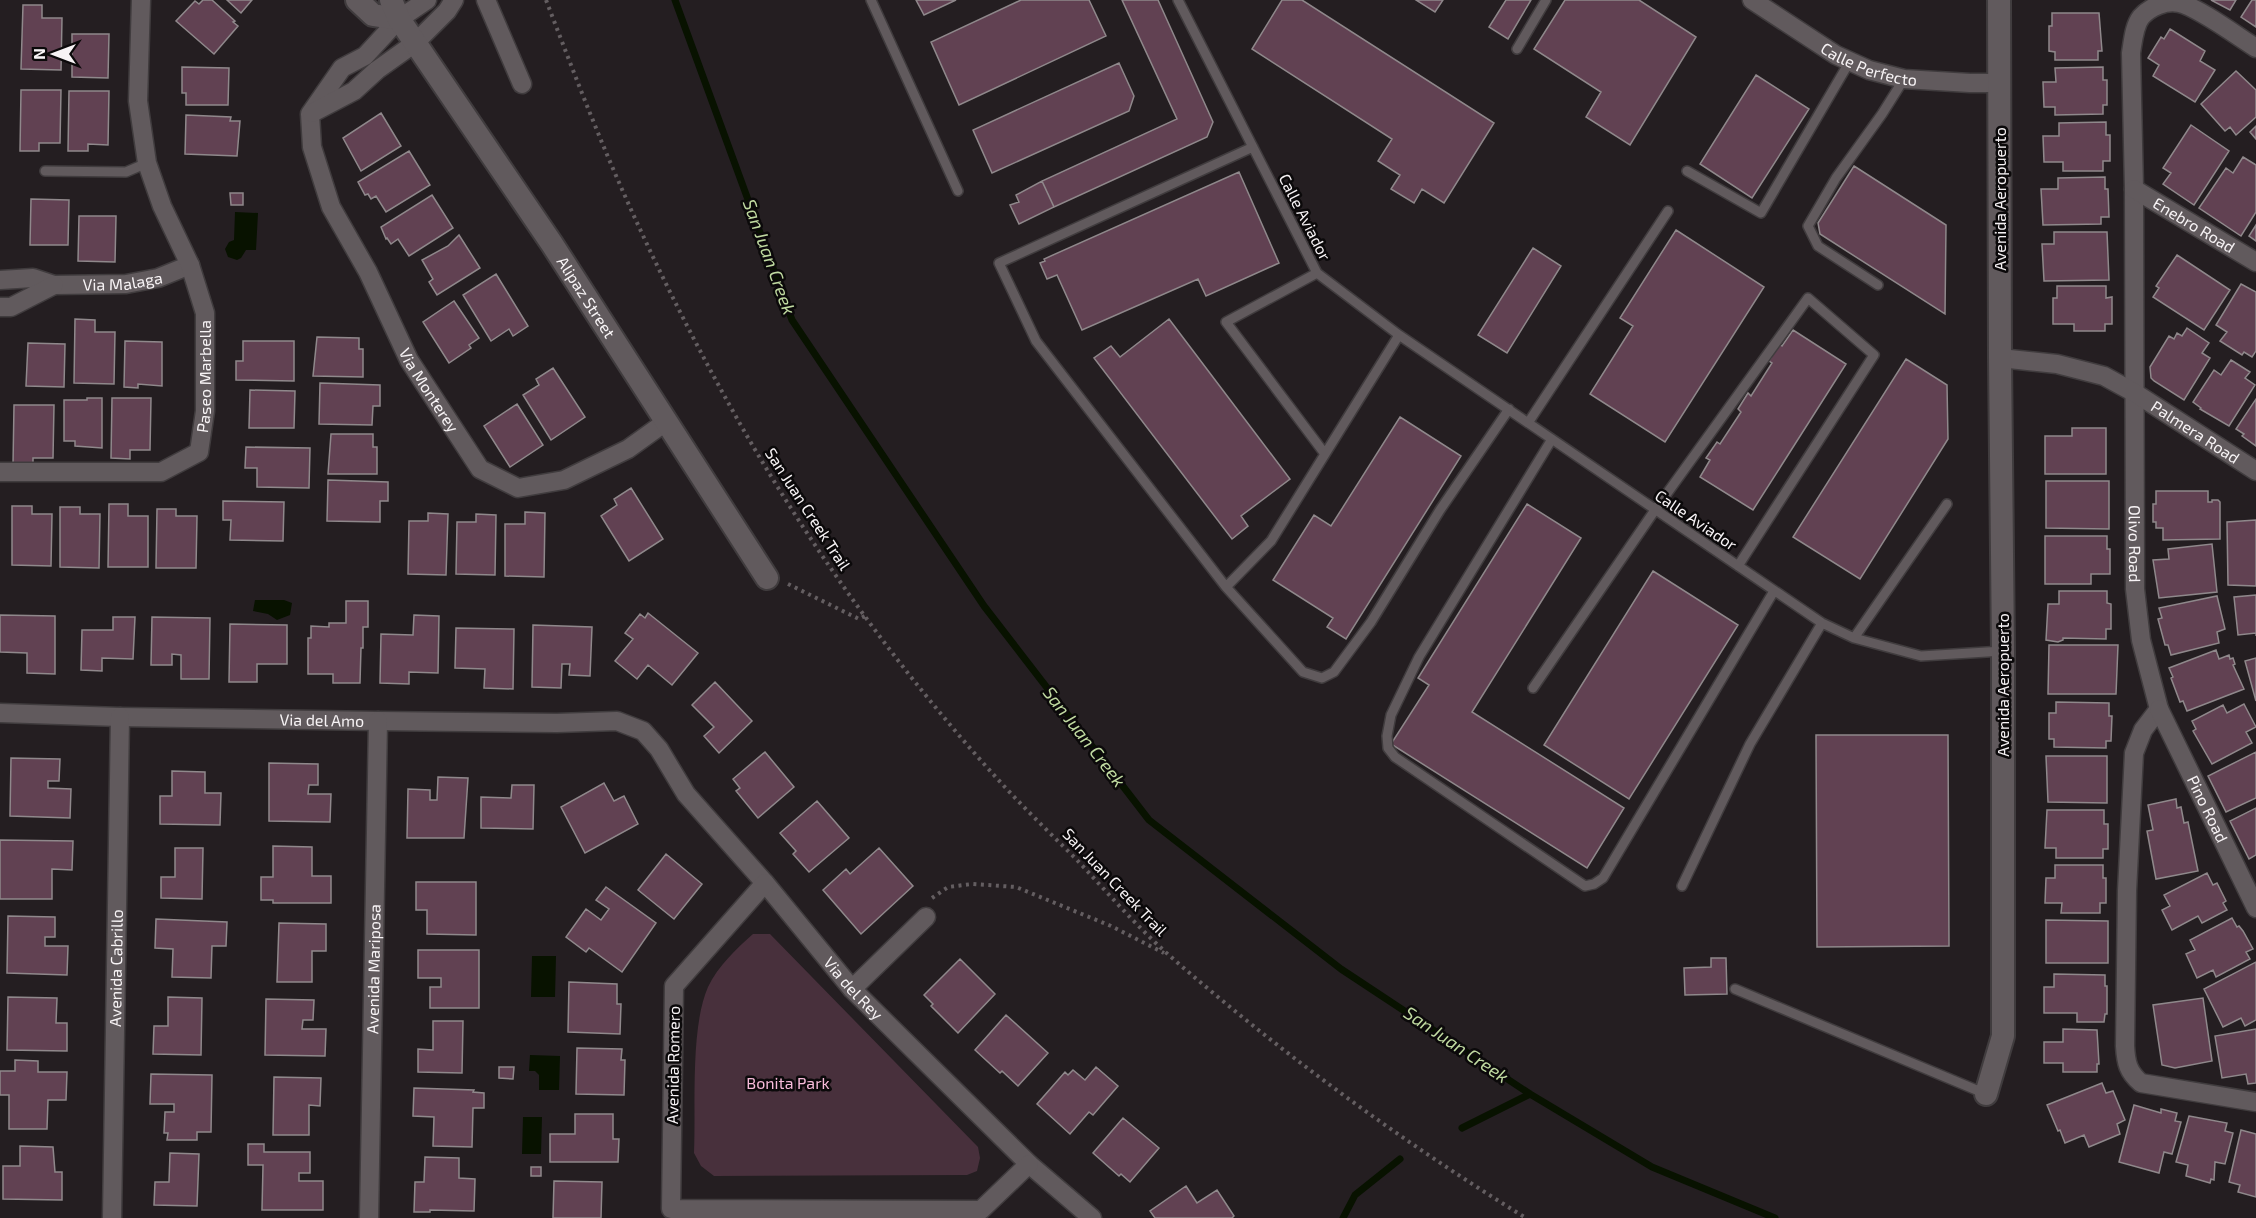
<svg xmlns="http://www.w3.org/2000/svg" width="2256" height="1218" viewBox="0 0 2256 1218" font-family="'Exo 2',sans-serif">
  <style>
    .green { fill: #48303c }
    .water { fill: #081200 }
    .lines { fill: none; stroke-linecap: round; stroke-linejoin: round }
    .stream { stroke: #081200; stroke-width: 7 }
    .building { fill: #614152; stroke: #8f888b; stroke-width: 1.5 }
    .service-casing { stroke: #403c3e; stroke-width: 12 }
    .minor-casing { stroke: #403c3e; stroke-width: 21 }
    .tertiary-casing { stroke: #403c3e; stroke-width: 26 }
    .path { stroke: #645e61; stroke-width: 4; stroke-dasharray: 3 4.5; stroke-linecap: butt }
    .service { stroke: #615a5d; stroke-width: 9 }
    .minor { stroke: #615a5d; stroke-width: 18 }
    .tertiary { stroke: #615a5d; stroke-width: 22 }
    .labels { text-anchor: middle; stroke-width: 5; stroke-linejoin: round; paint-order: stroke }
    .street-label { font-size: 16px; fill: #f7f3f5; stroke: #0b090a }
    .park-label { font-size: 16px; fill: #f8bbda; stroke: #0b090a }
    .water-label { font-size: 18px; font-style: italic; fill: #c0daa1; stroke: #0b090a }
  </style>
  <rect width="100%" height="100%" fill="#241e21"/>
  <path class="green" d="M753,934H770L978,1147L980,1158L977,1171L967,1175L714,1176L701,1166L694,1153C696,1106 690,1028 708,987C718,966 737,948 753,934Z"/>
  <path class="water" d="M235,212L258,213L256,250H246L241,258L237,260L228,257L225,249L229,242L234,240Z
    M255,600H284L292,603L290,615L277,620L268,614L253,611Z
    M532,956H556L555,997H531Z
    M530,1055L560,1056L559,1090H539V1075L535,1071H529Z
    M523,1117H542L541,1154H522Z"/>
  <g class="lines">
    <path class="stream" d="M675,0L792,320L984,606L1149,820L1341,969L1530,1094L1652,1167L1775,1218
      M1462,1128L1530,1094
      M1343,1218L1355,1195L1400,1159"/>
  </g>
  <path class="building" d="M203,0H212L235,21L233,22L238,26L214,54L176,21L195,1L199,4Z
    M227,0H252L241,13Z
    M916,0H956L924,15Z
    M1021,0H1089L1106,36L959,105L931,42Z
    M1122,0H1158L1213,122L1207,137L1054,207L1042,181L1177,119Z
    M1282,0H1302L1494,123L1444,203L1422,189L1414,203L1391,189L1400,175L1378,161L1392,139L1252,49Z
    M1416,0H1443L1435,12Z
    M1506,0H1531L1508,39L1489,27Z
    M1565,0H1639L1696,37L1630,145L1586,117L1601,92L1534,49Z
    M2211,0H2236L2230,10Z
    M2252,0H2256V27L2241,17Z
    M23,5H42V18H62L61,70L21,69Z
    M2052,13H2099L2102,51H2098V60H2055V52L2049,51V26H2052Z
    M2170,29L2205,51L2200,61L2215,70L2195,102L2153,76L2159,65L2148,58L2161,37L2164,39Z
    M72,34H109L108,78L72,77Z
    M1119,63L1134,96L1129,111L992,173L973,130Z
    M182,67L229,68L228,105H186V93H182Z
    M2103,67V80H2107V105H2103V114L2055,115V107H2044L2043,82H2056L2055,68Z
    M2236,71L2256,90V117L2236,135L2230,127L2225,131L2201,104Z
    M1756,75L1809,109L1752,198L1700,164Z
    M21,90H61L60,143H39V151H20Z
    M69,91H109L108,145L88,144V151H68Z
    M381,113L401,146L361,171L343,138Z
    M186,115L231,117L230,121H240L237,156L185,154Z
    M2106,122V135H2110V161H2103V171H2063V162H2044L2043,136H2059V123Z
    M2191,125L2229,151L2194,205L2163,184L2171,173L2163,168Z
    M2256,126V139L2250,132Z
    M409,151L430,185L386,212L376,196L371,199L368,194L365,195L358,182Z
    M2243,157L2256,165V212L2241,236L2199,208L2226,168L2233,173Z
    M1854,166L1946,225L1945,314L1820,234L1818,223Z
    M1239,172L1279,263L1206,296L1198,279L1082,330L1057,275L1047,279L1040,263L1045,261L1044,259Z
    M2105,177V189H2108L2109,217H2101V224L2043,225L2041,189H2058V178Z
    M1042,181L1054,207L1019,224L1010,205L1019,202L1016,195Z
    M230,193H243V205H231Z
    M432,195L453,228L409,256L398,239L391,244L387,238L386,239L381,227Z
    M31,199L69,200L68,245H30Z
    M79,216H116L115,262L78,261Z
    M2256,225V241L2249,236Z
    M1676,230L1764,287L1665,442L1590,394L1633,326L1620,318Z
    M2054,232H2107L2109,280L2044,281L2042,244H2054Z
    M459,235L480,268L437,295L429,282L433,279L422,260L448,246Z
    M1533,248L1561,266L1507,353L1478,335Z
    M2177,255L2230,290L2204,330L2153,297L2159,288L2156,286Z
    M496,274L528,326L513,336L509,329L491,341L463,295Z
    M2241,284L2256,292V351L2252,357L2244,352L2242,355L2220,341L2227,332L2216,325Z
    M2057,286H2106V298L2112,297V324H2105V331H2074V324H2053V298H2057Z
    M454,301L479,338L469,345L471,348L449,363L423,322Z
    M75,319L95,320V332H115L114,384L74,383Z
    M1169,319L1290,479L1241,516L1248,526L1232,539L1094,358L1111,346L1120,357Z
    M2187,328L2209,343L2202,353L2210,358L2184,400L2154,381L2151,378L2150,367L2169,336L2174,339L2177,333L2182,336Z
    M1793,330L1846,364L1753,510L1700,477L1710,460L1706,458L1717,442L1720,444L1741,412L1738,409L1748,393L1751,396L1772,363L1769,361L1779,344L1782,346Z
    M317,337L359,338V349H363V377L313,376Z
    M125,341L162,342V386L138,384V388L124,387Z
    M243,341H294V381L236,380V361H243Z
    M28,343L65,344L64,387L26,386Z
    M1906,359L1947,385L1948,439L1860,579L1793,537Z
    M2231,360L2250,372L2245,378L2255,385L2229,426L2200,409L2201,408L2193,402L2214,370L2221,375Z
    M553,368L585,417L551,440L523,395L539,385L536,379Z
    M320,383L380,385V406H373L372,425L319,424Z
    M250,390L295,391L294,428H249Z
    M87,398H102V448L75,446V441H64V400H87Z
    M112,398H151L150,450H130V459L111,458Z
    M2256,399V446L2242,436L2244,434L2236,429Z
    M517,404L543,445L510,467L484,426Z
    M14,405H54L53,458H33V465H13Z
    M1400,417L1461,456L1346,639L1327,627L1333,618L1273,580L1314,515L1331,526Z
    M2072,428H2106V474H2045V436H2072Z
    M331,434H373V447H377V474H328Z
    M246,447L310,448L309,488L257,487V468H245Z
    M328,480L388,482V501H380V522L327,521Z
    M2046,481H2109V529L2046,528Z
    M631,488L663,539L629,561L601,516L617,505L614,499Z
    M2156,491H2208V502H2212V500H2218L2220,502V539L2163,540V528H2156V522H2153V504H2156Z
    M223,501L284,502L283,541L230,540L231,520H223Z
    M109,504H128V516H148V567H108Z
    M1527,504L1581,538L1472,712L1624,808L1587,868L1391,744L1429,685L1418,678Z
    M12,506H32V514H52L51,566L12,565Z
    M60,507H80V514H100L99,568L60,567Z
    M157,509H176V516H197L196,568H156Z
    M525,512L545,513L544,577L505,576V524H525Z
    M428,513L448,514L446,575L408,574L409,521H428Z
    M476,514L496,515L495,575L456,574L457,522H476Z
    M2256,520V586L2228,585L2227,522Z
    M2045,536H2107V549H2110V574H2091V584H2045Z
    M2212,544L2217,592L2159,598L2153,560L2169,559L2168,549Z
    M1653,571L1738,625L1629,799L1544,745Z
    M2059,591H2107V603L2111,604V629H2106V639L2063,638V640L2058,642L2046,640L2048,604H2059Z
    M2256,595V636V633L2238,635L2234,597Z
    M2217,596L2225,629L2217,632L2219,643L2171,655L2168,645H2165L2158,619L2162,618L2159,608Z
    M346,601H368V627H363V648H361L360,683H333V674H308V638H311V626L329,627V623H346Z
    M648,613L698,653L672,685L648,665L637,679L615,661L633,639L625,633L640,614L645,618Z
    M0,615L55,616V674L27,673V653L0,652Z
    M414,615L439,616L438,673L409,672V684L380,683L381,634L413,635Z
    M113,617H135L133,659L102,658V671L81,670L82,630H113Z
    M152,617L210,618L209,679H181V655L172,654V665H151Z
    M230,624L287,625V664H257V682H229Z
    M533,625L592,627L590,676L569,675L570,664H562L561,688L532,687Z
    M456,628L514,629L513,689L484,688L485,669L455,668Z
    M2049,645H2118L2116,694H2048Z
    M2216,650L2219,659L2229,655L2230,659L2233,658L2235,664L2233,665L2244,689L2187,711L2183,701L2180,702L2171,678L2173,677L2169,668Z
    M2256,658V701L2245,661Z
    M715,682L752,721L719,753L704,736L714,727L692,705Z
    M2056,702L2109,703V716H2112L2111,741H2106V748L2054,747V739H2049V713H2056Z
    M2244,704L2256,727L2246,732L2252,743L2212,764L2193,731L2196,729L2192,721L2223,705L2227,713Z
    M1816,735H1948L1949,946L1817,947Z
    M765,752L794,787L758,818L736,791L740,788L733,779Z
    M2256,752V798L2226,812L2208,776Z
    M2046,756H2107V803L2048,802Z
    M11,758L60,759L59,781H48V788L71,789L70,818L10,816Z
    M269,763L318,764V785H309L308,794H331L330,822L269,821Z
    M172,771L205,772V793H221L220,825L160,824V796H172Z
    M438,777L468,778L464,838H407L408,789L430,790V800H437Z
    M604,783L614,801L624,796L638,824L585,853L561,807Z
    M512,785H534L533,829L481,828V797L511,798Z
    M2176,799L2177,808L2181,807L2184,823L2188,822L2198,871L2156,879L2147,831L2153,830L2148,805Z
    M817,801L849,838L809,872L793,854L796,851L780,833Z
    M2256,808V855L2249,859L2230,821Z
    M2047,810H2104V824H2108V849H2103V858H2056V848H2045Z
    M0,840L73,841L72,870L52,869V899H0Z
    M273,846L312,847V876H331V903H273V900H261V877H273Z
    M175,848H203L202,899L161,898V877H175Z
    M879,848L913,886L861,934L823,890L846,869L850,874Z
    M666,854L702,884L674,919L638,890Z
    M2055,865H2103V878H2106V903H2100V913H2061L2062,903H2045L2046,878H2055Z
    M2207,873L2213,885L2217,883L2226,901L2223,903L2227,910L2202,923L2198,916L2172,930L2162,910L2170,906L2164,895Z
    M416,882H476V935L427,934V910H416Z
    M606,887L656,923L622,972L589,948L586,952L566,937L586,909L601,920L609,909L596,900Z
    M8,916L55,917V937H45V946H68L67,975L7,973Z
    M2232,918L2237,927L2239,926L2243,931L2253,949L2246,952L2250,959L2216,977L2213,970L2197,978L2186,954L2195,950L2190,940Z
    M156,919L227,922L226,946H212L211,978L172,977L173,949L155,948Z
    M2046,920L2108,921V963H2046Z
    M279,923L326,924V951H312V982H277Z
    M418,950H479V1008H430V987H441V978H418Z
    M1711,958H1726L1727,994L1685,995L1684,968L1711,967Z
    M960,959L995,994L958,1033L931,1006L933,1004L924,995Z
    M2256,962V1020L2245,1026L2241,1018L2223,1027L2204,989Z
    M2054,974L2105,975V986H2107V1014H2105L2104,1022H2077V1013H2044V987H2054Z
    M569,982L617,984V1004H621L620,1034L568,1032Z
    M8,997L57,998L56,1023H67V1051L7,1050Z
    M168,997L202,998L201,1055L153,1054L154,1026H168Z
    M2203,998L2212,1061L2175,1068L2162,1065L2153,1005Z
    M266,999L314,1000L313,1020H303L302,1029H326L325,1056L265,1055Z
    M1006,1015L1048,1053L1018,1086L1002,1071L1000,1073L975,1050Z
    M433,1021H463L462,1073L418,1072V1049L433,1050Z
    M2063,1029L2097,1030L2099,1064H2097V1072H2063V1063H2044V1042H2063Z
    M2256,1029V1083L2248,1084L2246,1074L2222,1078L2215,1036Z
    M577,1048L622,1049L621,1060H625L624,1095L576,1094Z
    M15,1060L38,1061V1072H67L66,1100H48L47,1129H9V1095H0V1071H15Z
    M499,1067H514L513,1079L499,1078Z
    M1096,1067L1118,1086L1093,1115L1089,1112L1070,1134L1037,1104L1065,1072L1068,1075L1073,1070L1085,1080Z
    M151,1074L212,1075L211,1132H197V1140H167L168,1133H164L165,1112H174V1104H150Z
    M274,1077L321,1078L320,1106L309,1105V1135H273Z
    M2102,1083L2106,1093L2113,1091L2125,1120L2117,1124L2120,1134L2089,1147L2084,1135L2065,1143L2060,1130L2058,1131L2047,1105Z
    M414,1088L474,1090L473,1092L484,1093V1108H473L472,1147L433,1146L434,1117L413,1116Z
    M2134,1105L2161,1113V1109L2177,1113L2175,1121L2181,1122L2172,1154L2164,1152L2159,1173L2119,1162Z
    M575,1114H613V1139H619L618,1162H550V1134H575Z
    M2189,1116L2227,1123L2225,1131L2233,1133L2225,1164L2215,1162L2214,1180L2211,1179L2210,1183L2186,1176L2188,1165L2176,1162Z
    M1123,1118L1159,1148L1130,1182L1121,1174L1119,1176L1093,1153Z
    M2241,1130L2256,1134V1197L2238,1192L2240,1185L2229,1182Z
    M248,1144H264V1152H310V1173H299V1181H323V1210H262L263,1165H248Z
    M20,1146L53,1147L55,1172H62V1200L3,1199V1166H20Z
    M170,1153L199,1154L197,1206L154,1205L155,1182H169Z
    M425,1157L459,1158V1178L475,1179L474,1211L430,1210V1212H414L415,1182H424Z
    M531,1167H541V1176H531Z
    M554,1181L602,1182L601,1218H553Z
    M1186,1186L1197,1203L1217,1190L1234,1216L1232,1218H1155L1150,1211Z"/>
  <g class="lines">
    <g class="service-casing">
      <path id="service" d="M871,0L958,191
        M1178,0L1317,273L1226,322L1325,454
        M1517,49L1546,0
        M1253,147L999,263L1036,341L1226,587L1271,541L1399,335
        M45,171L126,172L147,163
        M1687,171L1761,213L1850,61
        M1317,273L1399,335L1822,623L1854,638L1921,656L2003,651
        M1878,285L1818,246L1808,226L1836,178L1882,114L1904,79
        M1528,423L1668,211
        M1552,439L1419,657L1391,715L1387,736L1388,748L1395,757L1585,886L1594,884L1603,878L1774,591
        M1226,587L1303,672L1322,678L1334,672L1371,622L1440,510L1509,409
        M1854,638L1947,504
        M1533,688L1655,510L1808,298L1874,355L1738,566
        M1682,886L1750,744L1822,623
        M1735,989L1986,1094"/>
    </g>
    <g class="minor-casing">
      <g id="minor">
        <path id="s1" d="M427,0L399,19L365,56L342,68L310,114L312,147L331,207L368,272L409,360L480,469L518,488L564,480L628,449L667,421"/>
        <path d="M486,0L522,84"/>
        <path id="s2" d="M1752,0L1836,55L1869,70L1904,79L1970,83H2000"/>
        <path id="s3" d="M2256,48C2237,36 2198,7 2179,3C2166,0 2150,7 2141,17C2134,26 2133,41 2131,53L2134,189L2135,589L2141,640L2159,709L2143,730L2134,753L2127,891L2125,1046C2126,1063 2128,1072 2141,1083L2256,1102"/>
        <path d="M312,113L354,91L377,70L415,43L447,11L454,0"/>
        <path id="s4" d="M2134,189L2256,262"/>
        <path id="s5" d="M0,280L33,278L54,285L126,284L158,278L190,265"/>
        <path d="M0,307H11L54,285"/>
        <path id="s6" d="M2000,358L2057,364L2104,376L2135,393L2256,471"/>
        <path id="s7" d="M0,472H161L199,452L205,411V313L190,265L162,206L147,163L138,101L141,0"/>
        <path id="s8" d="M2159,709L2256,908"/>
        <path id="s9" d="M0,713L120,717L378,721L557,723L617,721L643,731L659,749L686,794L765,883L852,989L1029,1164L1092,1218"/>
        <path d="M765,883L674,986L671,1209L981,1210L1029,1164"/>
        <path d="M852,989L926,917"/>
        <path id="s10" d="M112,1218L120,717"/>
        <path id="s11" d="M369,1218L378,721"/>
      </g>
    </g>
    <g class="tertiary-casing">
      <g id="tertiary">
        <path d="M357,0L373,15L399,19"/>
        <path id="s12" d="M391,0L399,19L552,244L767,578"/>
        <path d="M1986,1094L2003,1036V651L2000,358L1999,0"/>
      </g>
    </g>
    <path class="path" d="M546,0C567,55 588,110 611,164C650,255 694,343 743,429C816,556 904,677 1003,785C1026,810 1051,834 1076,859C1107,892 1137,927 1171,957C1281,1053 1401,1141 1526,1218
      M788,584L859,619L865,616
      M932,898L948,887L972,884L1016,887L1111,926L1164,953"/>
    <use href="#service" class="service"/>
    <use href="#minor" class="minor"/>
    <use href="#tertiary" class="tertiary"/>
  </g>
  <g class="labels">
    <g class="street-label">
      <text dy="6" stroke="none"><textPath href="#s2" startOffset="135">Calle Perfecto</textPath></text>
      <text transform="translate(2000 199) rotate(-90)" y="6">Avenida Aeropuerto</text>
      <text transform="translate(1305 217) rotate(63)" y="6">Calle Aviador</text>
      <text dy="6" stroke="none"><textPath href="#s4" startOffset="70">Enebro Road</textPath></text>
      <text dy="6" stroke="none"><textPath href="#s5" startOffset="124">Via Malaga</textPath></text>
      <text dy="6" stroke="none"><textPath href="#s12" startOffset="356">Alipaz Street</textPath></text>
      <text dy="6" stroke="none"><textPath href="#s7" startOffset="280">Paseo Marbella</textPath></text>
      <text dy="6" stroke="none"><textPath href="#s1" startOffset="470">Via Monterey</textPath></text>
      <text dy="6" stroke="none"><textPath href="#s6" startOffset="213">Palmera Road</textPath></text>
      <text transform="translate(808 509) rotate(57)" y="6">San Juan Creek Trail</text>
      <text transform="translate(1696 520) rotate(34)" y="6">Calle Aviador</text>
      <text dy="6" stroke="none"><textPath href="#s3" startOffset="660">Olivo Road</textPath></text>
      <text transform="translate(2003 685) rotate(-90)" y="6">Avenida Aeropuerto</text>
      <text dy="6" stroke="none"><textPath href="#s9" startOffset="322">Via del Amo</textPath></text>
      <text dy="6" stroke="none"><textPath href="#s8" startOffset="111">Pino Road</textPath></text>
      <text transform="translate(1115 882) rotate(46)" y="6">San Juan Creek Trail</text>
      <text dy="6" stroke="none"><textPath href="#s10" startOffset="250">Avenida Cabrillo</textPath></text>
      <text dy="6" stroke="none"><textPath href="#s11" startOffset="249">Avenida Mariposa</textPath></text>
      <text dy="6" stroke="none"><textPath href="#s9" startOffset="978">Via del Rey</textPath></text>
      <text transform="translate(673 1065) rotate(-89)" y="6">Avenida Romero</text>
    </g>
    <g class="park-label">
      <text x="788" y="1089">Bonita Park</text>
    </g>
    <g class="water-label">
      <text transform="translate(769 257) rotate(70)" y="6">San Juan Creek</text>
      <text transform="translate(1084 737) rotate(52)" y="6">San Juan Creek</text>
      <text transform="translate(1456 1045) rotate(34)" y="6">San Juan Creek</text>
    </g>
  </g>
  <g transform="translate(54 54) rotate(270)" stroke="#0b090a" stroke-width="4.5" paint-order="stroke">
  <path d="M0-4.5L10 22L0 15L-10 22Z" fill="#f7f3f5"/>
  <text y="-9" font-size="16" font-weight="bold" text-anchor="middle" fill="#f7f3f5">N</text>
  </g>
</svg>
